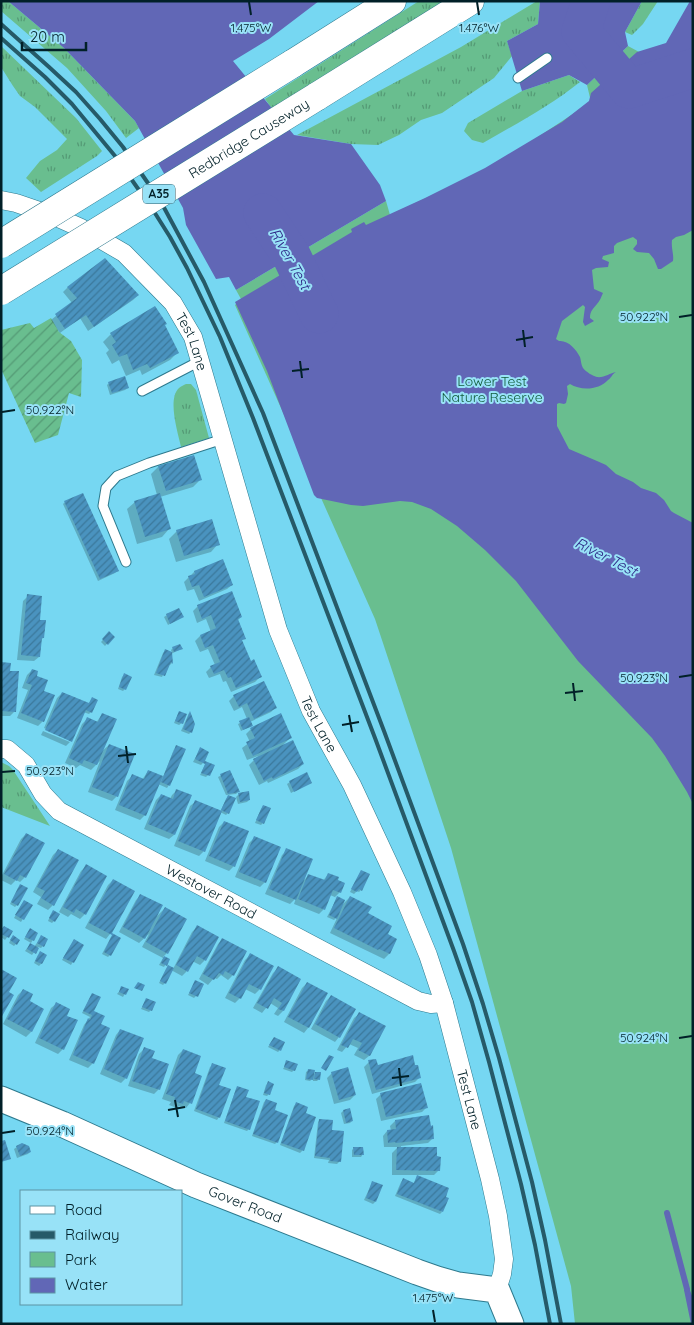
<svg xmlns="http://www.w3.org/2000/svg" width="694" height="1325" viewBox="0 0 694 1325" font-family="Quicksand,sans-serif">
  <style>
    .grass { fill: url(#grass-tufts) }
    .park { fill: #69be8f }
    .garden { fill: url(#garden-furrows) }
    .water { fill: #6167b6 }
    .shadow { fill: #0003 }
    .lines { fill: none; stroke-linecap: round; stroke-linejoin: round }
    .stream { stroke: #6167b6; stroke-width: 6 }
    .river { stroke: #6167b6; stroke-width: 39 }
    .building { fill: url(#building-hatch) }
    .lane-casing { stroke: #2d798d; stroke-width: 11 }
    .street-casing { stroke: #2d798d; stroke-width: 19 }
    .secondary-casing { stroke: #2d798d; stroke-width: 27 }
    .primary-casing { stroke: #2d798d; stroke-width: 29 }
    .lane { stroke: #fff; stroke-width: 9 }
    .street { stroke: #fff; stroke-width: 18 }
    .secondary { stroke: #fff; stroke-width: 25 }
    .primary { stroke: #fff; stroke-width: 28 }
    .rail { stroke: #265a68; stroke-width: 4 }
    .primary-bridge-casing { stroke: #2d798d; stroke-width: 29; stroke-linecap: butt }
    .primary-bridge { stroke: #fff; stroke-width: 28 }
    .ticks { fill: none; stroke: #012028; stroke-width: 2 }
    .labels { text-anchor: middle; stroke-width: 4; stroke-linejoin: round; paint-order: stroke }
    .shield { fill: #98e2f7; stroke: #2e5a66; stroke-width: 1 }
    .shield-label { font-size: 12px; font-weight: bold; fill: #012028 }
    .street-label { font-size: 14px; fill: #012028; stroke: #98e2f7 }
    .park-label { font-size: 14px; fill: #115c3a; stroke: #98e2f7 }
    .water-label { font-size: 15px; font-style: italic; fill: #2d2786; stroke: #98e2f7 }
    .ticks-label { font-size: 12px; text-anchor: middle; fill: #012028; stroke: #98e2f7; stroke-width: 4; stroke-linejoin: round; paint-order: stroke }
  </style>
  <defs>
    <pattern id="grass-tufts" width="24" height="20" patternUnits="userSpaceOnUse" patternTransform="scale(1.25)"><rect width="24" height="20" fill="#69be8f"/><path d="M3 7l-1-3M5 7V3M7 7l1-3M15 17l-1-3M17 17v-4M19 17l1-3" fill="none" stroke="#549a75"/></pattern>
    <pattern id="garden-furrows" width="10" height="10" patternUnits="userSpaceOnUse" patternTransform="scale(1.25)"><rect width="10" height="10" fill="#69be8f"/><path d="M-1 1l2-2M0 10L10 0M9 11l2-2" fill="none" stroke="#549a75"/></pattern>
    <pattern id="building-hatch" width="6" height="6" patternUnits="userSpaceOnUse" patternTransform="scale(1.25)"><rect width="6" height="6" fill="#4a93bf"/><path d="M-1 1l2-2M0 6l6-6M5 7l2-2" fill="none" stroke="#3b789b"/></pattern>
  </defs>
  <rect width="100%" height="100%" fill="#76d7f2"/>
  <path class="grass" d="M1,1H8L64,48L135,121L139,128L126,138L106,111L67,68L1,11Z
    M419,1H444L273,110L265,99Z
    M537,1H540L538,24L507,41L512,56L494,78L442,113L421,120L399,135L378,145L351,144L297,135L461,47Z
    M642,1H658L643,24L632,35L625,32Z
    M1,46L76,118L102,151L97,156L41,192L26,178L40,161L57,150L67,139L35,107L20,96L13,86L1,67Z
    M569,75L580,82C550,106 516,124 483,143L472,140L464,131L468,123L522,91Z
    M186,384H191L196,390L209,438L181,447C178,433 167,399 179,388C181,386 184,385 186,384Z
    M1,762L9,766L13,770L50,826L1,807Z"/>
  <path class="park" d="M693,6V1324H575L571,1286L451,848L375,619L235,305L241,299L236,290L386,201L390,215L494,166L591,102L587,85L628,46L641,53L668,43Z"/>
  <path class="garden" d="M51,318L59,332L71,341L82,360L81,397L69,393L58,435L35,443L1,369V330L30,323L34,328Z"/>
  <path class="water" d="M8,1H319L269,39L233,61L294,135L351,144L380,185L386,201L236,290L229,277L216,279L186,225L183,208L135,121L64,48Z
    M540,1H642L625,32L628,46L587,85L569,75L522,91L507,41L538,24Z
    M690,1H693V230L684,235L676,237L672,240C671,248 674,254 673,261L661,269H658L654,259L649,253L637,252L633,249L637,244V240L633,237L617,243L614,246V253L603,256L602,259L609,262L608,267L596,268L592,270L594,289L603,293C601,297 600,301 597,304C593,309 590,311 590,318L594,321L585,326L583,322L585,307L583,305L562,321L556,339L559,341C568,340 576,349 580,357C581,360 581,365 583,368C586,372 593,376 597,377C604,378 610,373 616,372C612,374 612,377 608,380C599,390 581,391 570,384L567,386L568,394L566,403L564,404L559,403L557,404V426L569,449L597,461L606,465L616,474L633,482L641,488L656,493L664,500L671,511L674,513L693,523V804L687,792L665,756L652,738L578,661L516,581L485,550L457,526L431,509L412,502L400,501L363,506L351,505L317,498L314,495L267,371L235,302L352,232L351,229L364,222L366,225L425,198L485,168L562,122L589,101L591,93L637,52L666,43Z
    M689,1288L693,1298V1324H691L684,1290Z"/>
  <path class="shadow" d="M68,287L138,295L133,300L88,331L80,318L60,333L51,320L72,303L63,292Z
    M155,307L178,352L170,360L142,375L140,370L126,376L119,360L112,364L106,353L109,350L103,342L111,334Z
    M109,383L128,388L125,390L110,395L107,385Z
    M158,467L200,480L193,487L160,497L169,529L162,537L137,544L127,509L135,502L157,495L151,474Z
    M65,502L117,571L115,573L98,581L63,504Z
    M177,531L218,544L211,552L176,562L169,539Z
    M194,572L232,585L227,589L199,601L194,589L187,591L184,582Z
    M28,596L39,621L43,638L40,641L39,657L34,661L17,660L23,601Z
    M198,606L241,617L237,621L245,638L241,641L250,662L260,677L255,682L231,692L226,681L223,682L220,674L209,678L206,672L211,667L215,665L208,649L200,652L195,641L200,636L211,632L206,619L197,623L193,611Z
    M167,615L182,617L168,625L164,617Z
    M109,633L113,637L105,646L101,642Z
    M173,648L181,649L171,654L172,663L170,665L168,664L162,677L154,675L163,653L165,651L172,653L171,650Z
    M1,664L9,672L15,711L10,716H1Z
    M32,670L35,677L43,721L38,726L17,718L28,690L22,688L27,675Z
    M124,675L125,689L123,691L118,689L122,677Z
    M62,693L88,704L92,699L91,712L89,714L83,712L71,740L44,728L57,698Z
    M234,696L276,707L271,712L250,722L249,727L241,731L238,724L247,719L242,707L234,711L229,701Z
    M179,712L182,723L179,725L174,723Z
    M189,713L194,724L191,732L189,734L181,731Z
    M102,714L101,752L109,745L117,796L112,801L88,792L100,761L91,770L80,765L76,768L65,763L82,724L87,719L96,723Z
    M251,729L291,737L282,746L303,764L298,769L268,783L267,781L259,785L249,765L258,756L247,760L242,748L250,742L246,734Z
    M43,731L70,742L66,746L41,735Z
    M174,749L169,785L167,788L158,784L145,815L140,820L115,810L127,781L132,776L142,780L148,771L163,777Z
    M200,749L203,763L201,765L193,762Z
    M206,763L208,775L206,777L200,775Z
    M230,771L238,792L236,794L226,795L218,777Z
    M290,782L310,783L291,793L287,784Z
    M177,790L174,835L169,839L144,829L156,800L161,795L170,799L172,795Z
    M239,794L249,800L247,802L238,804L236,797Z
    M228,797V813L226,815L220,812L204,851L199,856L174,846L190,806L195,802L220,812L226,799Z
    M263,806V823L261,825L255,823L261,809Z
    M224,822L234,866L229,871L205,861L219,827Z
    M26,834L25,877L20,882L16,880L11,885L1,880V877L21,839Z
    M254,838L265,882L260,887L235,877L249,843Z
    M58,850L53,905L48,910L37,904L41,897L33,892L53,855Z
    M287,850L303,881L309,875L323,881L328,874L340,892L335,897L343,901L341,906L350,897L386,935L396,940L389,954L384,959L330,933L338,916L334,920L327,917L337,898L330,895L324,909L319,914L294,904L296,898L290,904L265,894L282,855Z
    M86,866L85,914L80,919L71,914L68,917L59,912L81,871Z
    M361,871V890L359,892L357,891L354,894L350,892Z
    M113,880L110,934L106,939L85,928L108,885Z
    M18,888L17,905L15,907L10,904Z
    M141,895L156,917L165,908L167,953L163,957L169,959L164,967L159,965L163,958L142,947L149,934L139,943L119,932L136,900Z
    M22,904L31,906L21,922L14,918Z
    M51,914L54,921L52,923L48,921Z
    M197,927L205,960L200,965L192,961L187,971L182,976L171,970L165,983L163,985L159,983L166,969L168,967L173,969L192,932Z
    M30,930L37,933L31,943L24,939Z
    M1,931L11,932L5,940L1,937Z
    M41,937L43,946L41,948L38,947L32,955L25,951L30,944L34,947Z
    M111,937L110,955L108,957L102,954Z
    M11,939L16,944L14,946L9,943Z
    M222,939L233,975L228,980L221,975L217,979L214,978L208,985L199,979L218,944Z
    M74,940L82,945L71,965L62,960Z
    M38,955L41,964L39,966L34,963Z
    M250,955L260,989L255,994L245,989L240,998L235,1003L225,998L245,960Z
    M278,968L300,980L283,1011L278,1016L274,1014L278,1008L270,1003L262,1013L253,1008L273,973Z
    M196,981V996L194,998L188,995Z
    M307,983L308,1028L304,1033L284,1022L302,988Z
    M122,988L127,990L123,997L117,994Z
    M23,990L28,1002L43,1009L31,1032L26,1037L3,1024L18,995Z
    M92,994V1012L100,1025L93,1063L88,1068L69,1060L84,1025L90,1017L82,1013Z
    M331,996L339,1037L335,1042L311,1029L326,1001Z
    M146,1000L151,1010L149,1012L141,1009Z
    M56,1004L66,1016L63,1049L58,1054L35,1043L51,1008Z
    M359,1014L384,1027L369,1056L364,1060L354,1055L358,1048L349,1044L342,1052L337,1050L354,1018Z
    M120,1030L126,1078L121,1083L100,1074L116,1035Z
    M274,1038L280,1050L278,1052L268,1047Z
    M144,1049L150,1059L159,1089L154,1094L128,1086L139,1054Z
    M183,1050L193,1074L190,1103L186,1108L179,1106L177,1108L169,1105L171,1102L162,1099L178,1055Z
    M287,1062L294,1070L292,1072L283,1069Z
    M369,1062L377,1066L415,1067L420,1077L415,1082L372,1094L364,1067Z
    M213,1065L218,1086L219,1117L217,1120L194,1111L210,1067Z
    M309,1070L312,1076L316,1073L319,1079L317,1081H313V1078L310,1081L305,1080L306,1072Z
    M332,1073L355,1095L350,1100L334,1104L327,1078Z
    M268,1083L269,1094L267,1096L263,1095L266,1085Z
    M238,1087L245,1098L249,1129L247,1131L224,1123L236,1089Z
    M382,1093L427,1107L422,1112L381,1121L376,1099Z
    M266,1100L273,1110L277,1142L275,1144L252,1136L264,1102Z
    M296,1104L304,1114L303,1150L300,1153L280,1145L294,1106Z
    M343,1111L352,1121L350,1123L344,1124L341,1113Z
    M320,1120L331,1131L343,1132L339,1162L337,1164L328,1163L329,1160L314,1158L318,1122Z
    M395,1121L433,1138L428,1143L401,1146V1148L436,1158L439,1170L434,1175H392V1153L398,1147H384L383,1136L387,1131H391L390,1126Z
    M17,1147L30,1152L28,1154L17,1158L14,1149Z
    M354,1148L363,1154L361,1157H352V1150Z
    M418,1176L442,1212L440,1214L395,1196L401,1182L403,1180L413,1184Z
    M373,1183L375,1202L373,1204L364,1200L371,1185Z"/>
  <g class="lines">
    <path class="stream" d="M667,1213L687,1289"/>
    <path class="river" d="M591,1L581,31L629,89L693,68
      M263,213L292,257L319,314"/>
  </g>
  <path class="building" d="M105,258L139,295L94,327L86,315L65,329L55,314L77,298L67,287Z
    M155,306L167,324L165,325L179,353L150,368L147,364L133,370L127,354L119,357L112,345L116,342L110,333Z
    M125,376L129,388L112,393L108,382Z
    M194,455L202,480L166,491L158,466Z
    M83,493L119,571L100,579L64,501Z
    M160,493L171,529L145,537L134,501Z
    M212,519L220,545L184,556L176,530Z
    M223,559L233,585L204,597L199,585L192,587L188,576L195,574L194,571Z
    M232,591L242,617L238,619L246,639L242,640L251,661L254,659L262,677L236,688L231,677L228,678L224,670L214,674L210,666L220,662L213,645L205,648L200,635L221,626L216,628L211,615L202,619L197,605Z
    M27,594L42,596L40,620H46L44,638H42L40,657L21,655Z
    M179,608L184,617L170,624L166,614Z
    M109,631L115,637L108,645L102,639Z
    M180,644L183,649L174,652L172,647Z
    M165,649L172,652L173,664L171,662L165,676L156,673Z
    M1,662L11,663L10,671H19L16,712L1,711Z
    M32,669L38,671L37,676L48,680L44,691L55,695L44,722L21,713L32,685L26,683Z
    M124,673L132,677L126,690L119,687Z
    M264,681L277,708L254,719L247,703L239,707L233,695Z
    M62,692L89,703L92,697L98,700L92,713L86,710L72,742L45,730Z
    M179,711L187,714L183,724L175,721Z
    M190,711L195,724L192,733L183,729Z
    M102,713L117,719L97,765L84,760L82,764L69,758L87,717L98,722Z
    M281,713L292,738L253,756L246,742L255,738L250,728Z
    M249,717L253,726L243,730L239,721Z
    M293,740L304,764L273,779L272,777L264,781L253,759Z
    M109,744L135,754L118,797L92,787Z
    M176,745L186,749L170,786L161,782Z
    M200,747L209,752L205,761L215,765L210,776L201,773L205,764L195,759Z
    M148,770L163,776L146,816L119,805L132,774L144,779Z
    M230,770L240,792L228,794L220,774Z
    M307,772L312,783L294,792L289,781Z
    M176,789L192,795L175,835L148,824L161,794L173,799Z
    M249,791L250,800L240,802L238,793Z
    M228,795L236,798L229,814L221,810Z
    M195,800L222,811L205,852L178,841Z
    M263,805L271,808L264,824L256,820Z
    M224,821L249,831L235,867L209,856Z
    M26,833L45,843L26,878L20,875L17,881L4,874Z
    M254,836L281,847L266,883L239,872Z
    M286,848L313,859L296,900L269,889Z
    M58,849L79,860L54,906L41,898L45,891L37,887Z
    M86,864L107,876L86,915L76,909L74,913L63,907Z
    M361,870L370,874L362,891L359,889L357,892L351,889Z
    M328,873L339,877L338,880L345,883L341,893L333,890L325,910L298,899L308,874L325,880Z
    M113,879L135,891L112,933L121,938L111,956L104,952L112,935L89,923Z
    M20,884L28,888L18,906L11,902Z
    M140,894L163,905L145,939L123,927Z
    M337,896L345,900L337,919L329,915Z
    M350,896L372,907L368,913L392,926L388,934L397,939L390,954L379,949L378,950L334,928Z
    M24,900L33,905L24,920L15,915Z
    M165,907L187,919L168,954L146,942Z
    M53,910L60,914L55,922L49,918Z
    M197,925L219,937L206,961L197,956L188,972L176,965Z
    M4,926L13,931L9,938L1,934V930Z
    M30,928L38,933L34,941L25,937Z
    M13,935L20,940L17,945L10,940Z
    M41,935L48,939L44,947L37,943Z
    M222,938L247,951L234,976L225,971L223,975L219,973L214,980L203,974Z
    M74,939L84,945L74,963L63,958Z
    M30,943L39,948L36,954L27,949Z
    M40,951L47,955L42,964L35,961Z
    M250,953L274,966L261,990L249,984L241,999L229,993Z
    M164,956L170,959L167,966L161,963Z
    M168,965L174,968L166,984L160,981Z
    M278,966L301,979L284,1011L278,1009L282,1003L274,998L268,1009L257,1003Z
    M1,969L17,978L9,992L14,995L1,1018Z
    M195,980L204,984L198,997L189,993Z
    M138,982L145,985L142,991L134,988Z
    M307,982L328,993L309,1028L288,1017Z
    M121,986L129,989L126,995L119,992Z
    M23,989L33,994L30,1001L44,1009L32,1032L7,1019Z
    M92,993L101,997L94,1011L105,1016L101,1024L110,1028L94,1064L73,1055L88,1018L90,1020L92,1015L83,1011Z
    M331,995L356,1009L340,1038L315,1024Z
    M146,998L156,1002L152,1011L142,1007Z
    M56,1002L70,1009L67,1016L78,1020L64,1050L39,1038Z
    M359,1012L386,1026L370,1056L358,1050L362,1043L353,1039L348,1048L341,1045Z
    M120,1029L144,1038L127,1079L104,1069Z
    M274,1037L285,1042L281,1051L269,1045Z
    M144,1047L155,1051L152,1058L169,1064L160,1090L132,1081Z
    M183,1049L201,1056L195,1073L202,1076L192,1104L184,1101L183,1104L174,1101L175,1097L166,1094Z
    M329,1055L334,1057L326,1071L321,1068Z
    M413,1055L415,1065H418L421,1078L376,1090L368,1060L376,1059L378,1065Z
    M286,1060L298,1064L295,1071L284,1067Z
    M212,1063L226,1068L219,1085L231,1089L220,1118L196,1109Z
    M348,1067L356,1095L339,1100L331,1072Z
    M308,1069L315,1070L313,1080L306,1079Z
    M315,1072H321L320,1080L314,1079Z
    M268,1081L274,1084L270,1095L264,1093Z
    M421,1083L428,1108L386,1117L380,1093Z
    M237,1086L249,1090L246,1097L260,1101L250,1130L225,1121Z
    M266,1099L277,1103L275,1110L288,1115L278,1143L253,1134Z
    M296,1102L308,1107L306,1113L316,1117L304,1151L281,1143Z
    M350,1108L353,1121L346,1123L343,1110Z
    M429,1115L431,1126L433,1125L434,1139L396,1143L395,1142L388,1143L387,1130L396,1129L395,1120Z
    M319,1119L333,1120L332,1130L344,1131L341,1162L330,1161V1158L315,1156Z
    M5,1140L11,1159L1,1162V1141Z
    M22,1143L29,1146L31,1152L20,1156L16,1146Z
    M353,1147H363L364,1155H354Z
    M397,1147H437V1156L441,1157L440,1171L396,1170Z
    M417,1175L449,1188L446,1197L449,1198L443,1212L397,1194L403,1178L414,1183Z
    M372,1181L383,1185L376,1202L366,1198Z"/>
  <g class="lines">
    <g class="lane-casing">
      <path id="lane" d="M518,78L547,58
        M142,391L200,361
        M126,562L103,506L106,488L117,476L149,463L223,439"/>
    </g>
    <g class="street-casing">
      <g id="street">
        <path id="s1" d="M1,200L16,203L54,216L81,228L124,253L173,303L193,337L278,630L311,711L352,785L402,892L428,955L444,1003L490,1179L498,1216L504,1259L502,1274L497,1290"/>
        <path id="s2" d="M1,749H7L26,765L43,794L59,811L418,1001L431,1004L444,1003"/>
      </g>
    </g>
    <g class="secondary-casing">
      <g id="secondary">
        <path id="s3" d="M1,1099L62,1124L196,1185L417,1272L437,1279L458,1285L497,1290L511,1324"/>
      </g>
    </g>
    <g class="primary-casing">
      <path id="primary" d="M292,64L392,1
        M316,97L470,1"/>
    </g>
    <use href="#lane" class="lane"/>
    <use href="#street" class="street"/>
    <use href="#secondary" class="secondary"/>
    <use href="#primary" class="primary"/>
    <path class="rail" d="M1,24L49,67L76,92L100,119L123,147L161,202L204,282L263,413L384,731L463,944L483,1004L499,1058L532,1182L545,1240L561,1324
      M1,38L45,77L72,104L115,156L153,210L170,237L187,268L220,337L253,418L375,738L454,951L472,1002L489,1062L521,1184L535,1245L550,1324"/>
    <g class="primary-bridge-casing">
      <g id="primary-bridge">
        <path d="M1,244L292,64"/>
        <path id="s4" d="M1,291L316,97"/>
      </g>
    </g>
    <use href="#primary-bridge" class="primary-bridge"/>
  </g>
  <path class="ticks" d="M249,2L251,15M477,2L479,15M679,317L692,315M523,330L525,347M516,340L533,337M300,361L302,378M292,371L309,369M2,412L15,410M679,677L692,675M573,683L575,701M565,693L583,691M349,715L352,732M342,725L359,722M126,746L128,763M118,756L136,754M2,772L15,771M679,1038L692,1036M399,1068L401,1086M392,1078L409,1076M175,1100L178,1117M168,1110L185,1107M2,1133L15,1131M433,1310L435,1322"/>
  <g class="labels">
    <rect class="shield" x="143" y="184.5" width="32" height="19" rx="4"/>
    <g class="shield-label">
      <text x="159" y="198">A35</text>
    </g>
    <g class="street-label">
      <text dy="5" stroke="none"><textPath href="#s4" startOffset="291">Redbridge Causeway</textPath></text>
      <text dy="5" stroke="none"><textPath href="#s1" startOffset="248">Test Lane</textPath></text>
      <text dy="5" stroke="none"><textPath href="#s1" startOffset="652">Test Lane</textPath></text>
      <text dy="5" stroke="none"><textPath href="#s2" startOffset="260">Westover Road</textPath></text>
      <text dy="5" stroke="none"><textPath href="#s1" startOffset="1058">Test Lane</textPath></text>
      <text dy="5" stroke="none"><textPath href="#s3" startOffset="266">Gover Road</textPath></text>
    </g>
    <g class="park-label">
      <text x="492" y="386">Lower Test<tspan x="492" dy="16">Nature Reserve</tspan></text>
    </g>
    <g class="water-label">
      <text transform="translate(290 259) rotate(61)" y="5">River Test</text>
      <text transform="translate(606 557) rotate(27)" y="5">River Test</text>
    </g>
  </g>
  <g class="ticks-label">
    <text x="251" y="32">1.475°W</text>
    <text x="479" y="32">1.476°W</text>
    <text x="644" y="321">50.922°N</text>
    <text x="50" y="414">50.922°N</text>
    <text x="644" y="682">50.923°N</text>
    <text x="50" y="775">50.923°N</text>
    <text x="644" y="1042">50.924°N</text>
    <text x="50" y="1135">50.924°N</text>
    <text x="433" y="1302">1.475°W</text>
  </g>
  <rect width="694" height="1325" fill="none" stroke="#012028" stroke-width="5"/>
  <rect x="20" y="1190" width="162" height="115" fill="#98e2f7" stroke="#5c94a4"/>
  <rect x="30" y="1206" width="25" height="8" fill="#ffffff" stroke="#5c94a4"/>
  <text x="65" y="1215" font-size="15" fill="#012028">Road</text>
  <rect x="30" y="1231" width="25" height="8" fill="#265a68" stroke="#5c94a4"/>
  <text x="65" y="1240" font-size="15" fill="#012028">Railway</text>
  <rect x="30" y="1252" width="25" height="15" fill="#69be8f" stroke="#5c94a4"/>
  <text x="65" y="1265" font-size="15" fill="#012028">Park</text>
  <rect x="30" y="1278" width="25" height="15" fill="#6167b6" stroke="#5c94a4"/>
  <text x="65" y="1290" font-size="15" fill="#012028">Water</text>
  <path d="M22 42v8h64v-8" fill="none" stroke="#012028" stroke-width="2.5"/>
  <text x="30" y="42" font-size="15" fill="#012028" stroke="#98e2f7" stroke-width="4" paint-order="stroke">20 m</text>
</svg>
